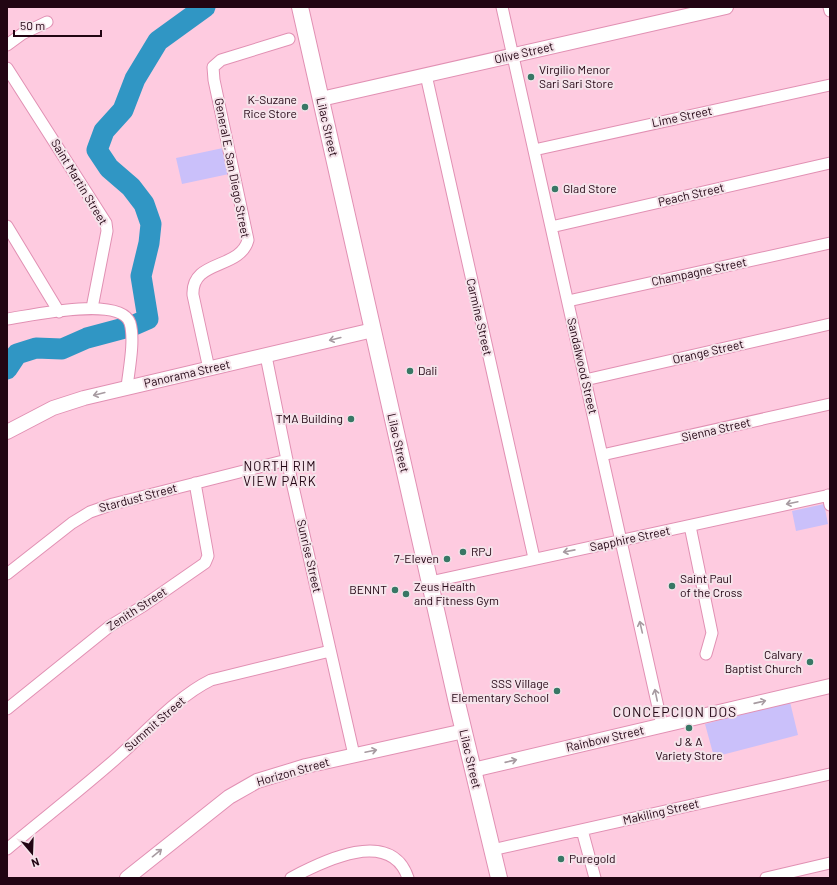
<svg xmlns="http://www.w3.org/2000/svg" width="837" height="885" viewBox="0 0 837 885" font-family="Barlow,sans-serif">
  <style>
    .green { fill: #cac0fa }
    .lines { fill: none; stroke-linecap: round; stroke-linejoin: round }
    .river { stroke: #3096c4; stroke-width: 21 }
    .minor-casing { stroke: #e190b3; stroke-width: 13 }
    .tertiary-casing { stroke: #e190b3; stroke-width: 16 }
    .secondary-casing { stroke: #e190b3; stroke-width: 18 }
    .minor { stroke: #fff; stroke-width: 11 }
    .tertiary { stroke: #fff; stroke-width: 14 }
    .secondary { stroke: #fff; stroke-width: 16 }
    .oneway { stroke: #a79ba1 }
    .poi-dot { fill: #387765; stroke: #f5e3ea; stroke-width: 1.5 }
    .labels { text-anchor: middle; stroke-width: 4; stroke-linejoin: round; paint-order: stroke }
    .street-label { font-size: 12px; fill: #220513; stroke: #f5e3ea }
    .poi-label { font-size: 12px; fill: #220513; stroke: #f5e3ea; text-anchor: start }
    .neighbourhood-label { font-size: 13px; letter-spacing: 1px; fill: #220513; stroke: #f5e3ea }
    .quarter-label { font-size: 14px; letter-spacing: 1px; fill: #220513; stroke: #f5e3ea }
  </style>
  <rect width="100%" height="100%" fill="#fecbe0"/>
  <path class="green" d="M223,148L229,174L182,184L176,158Z
    M824,504L828,524L796,531L792,511Z
    M790,702L798,735L714,757L705,724Z"/>
  <g class="lines">
    <path class="river" d="M7,369L17,354L36,348L62,349L87,338L132,326L148,319L141,276L149,243L151,224L144,204L131,187L109,168L97,150L104,131L123,110L135,79L158,41L205,7"/>
    <g class="minor-casing">
      <path id="minor" d="M502,7L662,725
        M829,7L830,11
        M7,45L22,34L47,22
        M7,68L106,223L107,231L92,308
        M426,75L534,558
        M534,150L830,85
        M7,226L59,312
        M551,227L830,163
        M568,301L830,243
        M7,319C29,316 121,295 130,323C135,340 129,369 127,387
        M266,356L287,460L354,755
        M209,369L193,295C191,259 240,270 248,240L214,80L213,67L221,60L289,39
        M585,380L830,324
        M602,455L830,404
        M828,495L830,505
        M690,526L712,633L706,654
        M7,574L72,523L90,512L113,504L287,460
        M430,582L830,495
        M7,709L110,626L143,606L205,563L208,556L207,550L195,483
        M582,830L595,878
        M7,849C44,818 83,788 119,756C147,731 178,696 211,680L330,651
        M492,850L830,774
        M291,878C323,861 391,827 408,878
        M766,878L830,863"/>
    </g>
    <g class="tertiary-casing">
      <path id="tertiary" d="M321,99L726,7
        M7,432L53,408L84,398L373,330
        M473,770L830,686
        M127,878L229,797L257,781L306,766L464,731"/>
    </g>
    <g class="secondary-casing">
      <path id="secondary" d="M300,7L457,703L499,878"/>
    </g>
    <use href="#minor" class="minor"/>
    <use href="#tertiary" class="tertiary"/>
    <use href="#secondary" class="secondary"/>
  </g>
  <defs><path id="oneway-shaft" d="M-6 0H5M1.5-3L5.5 0L1.5 3" fill="none" stroke-width="1.6" stroke-linecap="round" stroke-linejoin="round"/></defs>
  <g class="oneway">
    <use href="#oneway-shaft" transform="translate(335 339) rotate(166)"/>
    <use href="#oneway-shaft" transform="translate(99 394) rotate(166)"/>
    <use href="#oneway-shaft" transform="translate(792 503) rotate(168)"/>
    <use href="#oneway-shaft" transform="translate(569 551) rotate(169)"/>
    <use href="#oneway-shaft" transform="translate(641 627) rotate(-103)"/>
    <use href="#oneway-shaft" transform="translate(656 695) rotate(-102)"/>
    <use href="#oneway-shaft" transform="translate(760 702) rotate(-13)"/>
    <use href="#oneway-shaft" transform="translate(371 751) rotate(-12)"/>
    <use href="#oneway-shaft" transform="translate(511 761) rotate(-13)"/>
    <use href="#oneway-shaft" transform="translate(157 853) rotate(-39)"/>
  </g>
  <g class="poi-dot">
    <circle cx="531" cy="77" r="4"/>
    <circle cx="305" cy="107" r="4"/>
    <circle cx="555" cy="189" r="4"/>
    <circle cx="410" cy="371" r="4"/>
    <circle cx="351" cy="419" r="4"/>
    <circle cx="463" cy="552" r="4"/>
    <circle cx="447" cy="559" r="4"/>
    <circle cx="672" cy="586" r="4"/>
    <circle cx="395" cy="590" r="4"/>
    <circle cx="406" cy="594" r="4"/>
    <circle cx="810" cy="662" r="4"/>
    <circle cx="557" cy="691" r="4"/>
    <circle cx="689" cy="728" r="4"/>
    <circle cx="561" cy="859" r="4"/>
  </g>
  <g class="labels">
    <g class="street-label">
      <text transform="translate(524 53) rotate(-13)" y="4">Olive Street</text>
      <text transform="translate(682 117) rotate(-12)" y="4">Lime Street</text>
      <text transform="translate(327 127) rotate(77)" y="4">Lilac Street</text>
      <text transform="translate(232 168) rotate(79)" y="4">General E. San Diego Street</text>
      <text transform="translate(79 182) rotate(59)" y="4">Saint Martin Street</text>
      <text transform="translate(691 195) rotate(-13)" y="4">Peach Street</text>
      <text transform="translate(699 272) rotate(-12)" y="4">Champagne Street</text>
      <text transform="translate(479 317) rotate(77)" y="4">Carmine Street</text>
      <text transform="translate(708 352) rotate(-13)" y="4">Orange Street</text>
      <text transform="translate(582 366) rotate(77)" y="4">Sandalwood Street</text>
      <text transform="translate(187 374) rotate(-13)" y="4">Panorama Street</text>
      <text transform="translate(716 430) rotate(-13)" y="4">Sienna Street</text>
      <text transform="translate(398 443) rotate(77)" y="4">Lilac Street</text>
      <text transform="translate(138 498) rotate(-15)" y="4">Stardust Street</text>
      <text transform="translate(630 539) rotate(-12)" y="4">Sapphire Street</text>
      <text transform="translate(309 556) rotate(77)" y="4">Sunrise Street</text>
      <text transform="translate(137 609) rotate(-33)" y="4">Zenith Street</text>
      <text transform="translate(155 724) rotate(-41)" y="4">Summit Street</text>
      <text transform="translate(605 739) rotate(-13)" y="4">Rainbow Street</text>
      <text transform="translate(470 759) rotate(77)" y="4">Lilac Street</text>
      <text transform="translate(293 772) rotate(-16)" y="4">Horizon Street</text>
      <text transform="translate(661 812) rotate(-13)" y="4">Makiling Street</text>
    </g>
    <g class="poi-label">
      <text x="539" y="74">Virgilio Menor<tspan x="539" dy="14">Sari Sari Store</tspan></text>
      <text x="297" y="104" text-anchor="end">K-Suzane<tspan x="297" dy="14">Rice Store</tspan></text>
      <text x="563" y="193">Glad Store</text>
      <text x="418" y="375">Dali</text>
      <text x="343" y="423" text-anchor="end">TMA Building</text>
      <text x="471" y="556">RPJ</text>
      <text x="439" y="563" text-anchor="end">7-Eleven</text>
      <text x="680" y="583">Saint Paul<tspan x="680" dy="14">of the Cross</tspan></text>
      <text x="414" y="591">Zeus Health<tspan x="414" dy="14">and Fitness Gym</tspan></text>
      <text x="387" y="594" text-anchor="end">BENNT</text>
      <text x="802" y="659" text-anchor="end">Calvary<tspan x="802" dy="14">Baptist Church</tspan></text>
      <text x="549" y="688" text-anchor="end">SSS Village<tspan x="549" dy="14">Elementary School</tspan></text>
      <text x="689" y="746" text-anchor="middle">J &amp; A<tspan x="689" dy="14">Variety Store</tspan></text>
      <text x="569" y="863">Puregold</text>
    </g>
    <g class="neighbourhood-label">
      <text x="280" y="471">NORTH RIM<tspan x="280" dy="15">VIEW PARK</tspan></text>
    </g>
    <g class="quarter-label">
      <text x="675" y="717">CONCEPCION DOS</text>
    </g>
  </g>
  <rect width="837" height="885" fill="none" stroke="#220513" stroke-width="16"/>
  <g transform="translate(32 853) rotate(161)" stroke="#f5e3ea" stroke-width="3" paint-order="stroke">
  <path d="M0-3L7 15L0 10L-7 15Z" fill="#220513"/>
  <text y="-6" font-size="11" font-weight="bold" text-anchor="middle" fill="#220513">N</text>
  </g>
  <path d="M14 30v6h87v-6" fill="none" stroke="#220513" stroke-width="2"/>
  <text x="20" y="30" font-size="12" fill="#220513" stroke="#f5e3ea" stroke-width="3" paint-order="stroke">50 m</text>
</svg>
